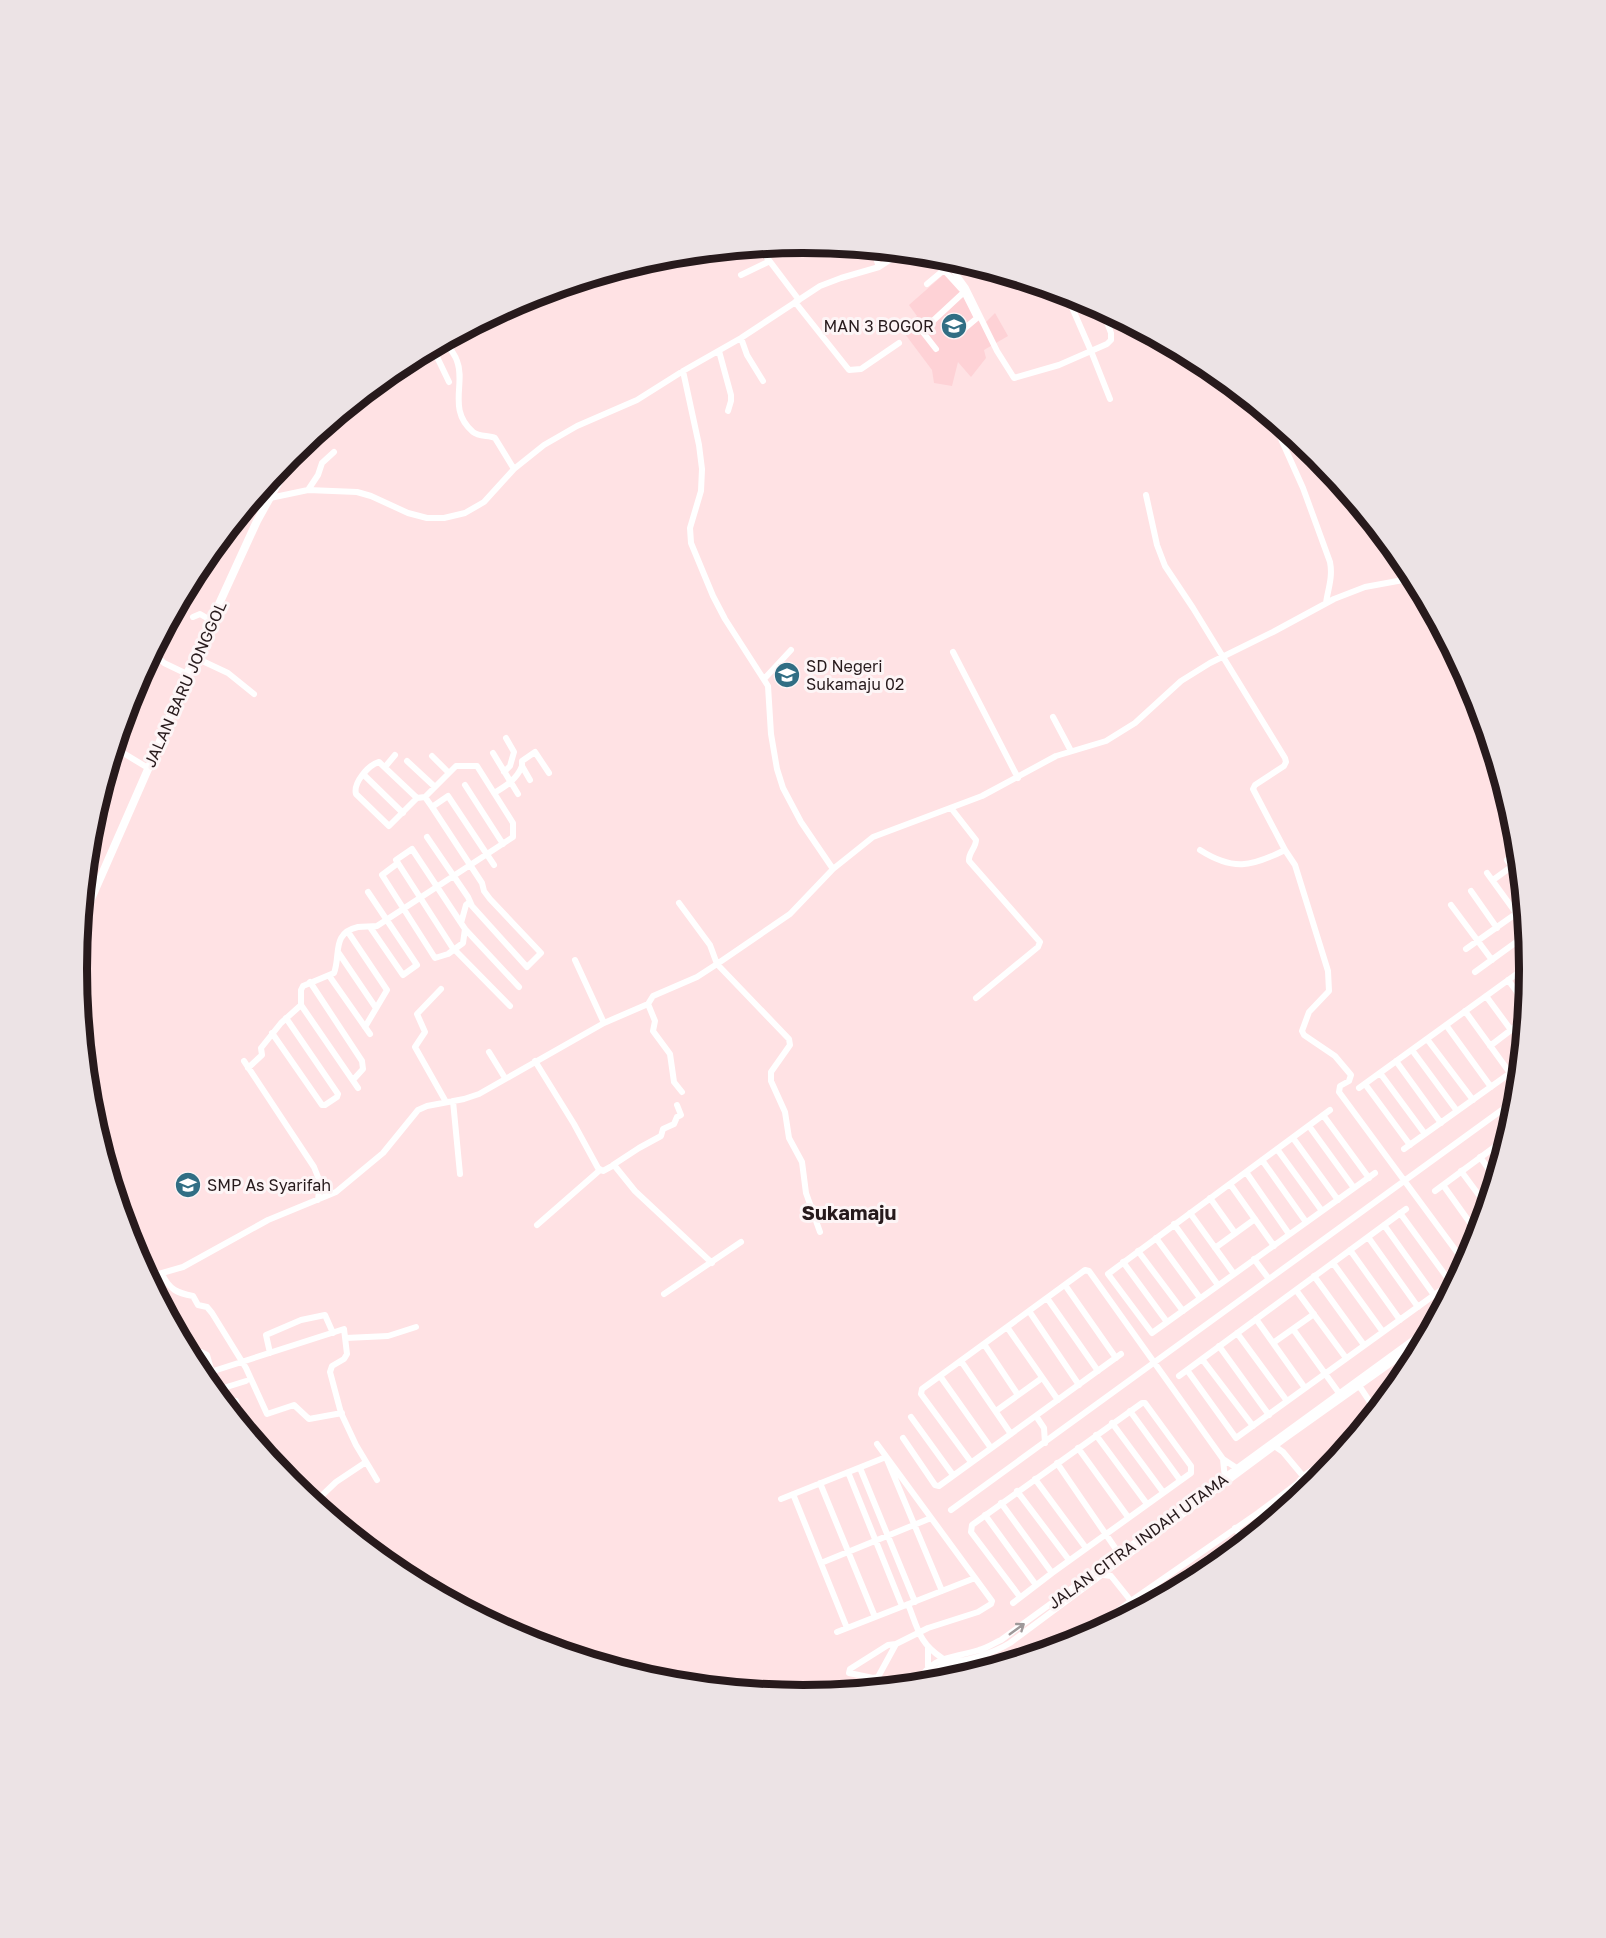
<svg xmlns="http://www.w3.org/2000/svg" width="1606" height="1938" viewBox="0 0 1606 1938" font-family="'Golos Text',sans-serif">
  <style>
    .built { fill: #fed2d6 }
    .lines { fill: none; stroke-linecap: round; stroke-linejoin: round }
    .minor { stroke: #fff; stroke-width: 6 }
    .major { stroke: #fff; stroke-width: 8 }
    .oneway { stroke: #9e9899 }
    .labels { text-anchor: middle; stroke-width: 6; stroke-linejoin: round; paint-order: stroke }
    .poi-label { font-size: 16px; fill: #271a1c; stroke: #fdf5f6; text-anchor: start }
    .street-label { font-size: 16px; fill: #271a1c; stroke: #fdf5f6 }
    .quarter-label { font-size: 20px; font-weight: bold; fill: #271a1c; stroke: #fdf5f6 }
    .rim { fill: none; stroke: #271a1c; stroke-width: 8 }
  </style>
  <rect width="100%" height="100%" fill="#ffe2e4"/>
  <path class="built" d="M950,269L985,323L995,313L1008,336L984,350L986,358L971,377L958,362L952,386L934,383L932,370L902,330L917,316L909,305Z"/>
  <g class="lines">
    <path class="minor" d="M759,247L799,300
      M873,249L879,267
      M943,256L966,288L997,351L1014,378L1059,365L1091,351L1067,296
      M944,270L964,292L977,318L958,334
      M741,275L768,262
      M927,284L945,269
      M795,302L849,370L861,369L899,343
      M1102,309L1111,333V340L1107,344L1091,351L1110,399
      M741,338L747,355L763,381
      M444,341C449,347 455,354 457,361C466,383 447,410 473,432C479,437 489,435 495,438L514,469
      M429,349L438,359L449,382
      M936,349L922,331L964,292
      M719,351L731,395V401L728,411
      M683,371L699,445L702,469L701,491L690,528L691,543L713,596L725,619L768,686L771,734L777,769L783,788L801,822L833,869
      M1272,419L1303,488L1330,562C1333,577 1328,589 1326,603
      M308,490L318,475L322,463L334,452
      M1146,495L1157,545L1165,566L1193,608L1285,758L1286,762L1284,766L1255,785L1253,789L1285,850L1295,865L1328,971L1329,991L1309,1012L1302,1031L1304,1035L1335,1056L1351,1075L1349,1081L1340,1086L1339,1092L1465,1263
      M270,498L308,490L357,492L371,496L408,513L427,518H444L465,513L484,502L514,469L544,445L577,426L637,400L683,371L741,338L820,286L841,278L879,267L902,252
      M193,617L200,614L212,621
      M153,652L164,663L187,674
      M953,652L1018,778
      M196,658L228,673L254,694
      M765,678L791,650
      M1053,717L1071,751
      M115,748L148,768
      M493,753L518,794
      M432,756L449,773
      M407,761L435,787
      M385,767L395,755
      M504,772L510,766L514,752L506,738
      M364,775L403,813
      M530,780L522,766V761L535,752L549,773
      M465,785L503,844
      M494,793C506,786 517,779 522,766
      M417,798L379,762C368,765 353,783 356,794L389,826L417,798L425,797
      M951,808L976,840C976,848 968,853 969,861L1040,942L1038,947L976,998
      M427,837L468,897L472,906L527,967L541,953L490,899L484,891L482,883L432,807L448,796L494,865
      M1200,850C1233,871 1251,867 1285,850
      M1507,860L1521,880
      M398,863L382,875L435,958L448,954L463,943L465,929
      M1487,873L1516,913
      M1493,880L1511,867
      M1471,891L1497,928
      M368,892L417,965L403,975L370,927
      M679,903L710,945L717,964L789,1039L790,1045L771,1072V1081L785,1112L789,1138L802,1162L806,1193L820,1232
      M1451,905L1492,960
      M461,923L466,905L470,902
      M348,932L387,990L365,1027
      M1466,949L1524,908
      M338,952L376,1008
      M575,960L604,1023
      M1475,972L1526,935
      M330,977L370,1034
      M1508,980L1526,1004
      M310,982L362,1061L363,1069L353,1080
      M441,989L417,1014L425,1032L415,1047L446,1102
      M1486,996L1511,1030
      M648,1004L655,1021L653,1031L670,1054L674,1082L682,1092
      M301,1005L358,1088
      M510,1006L452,947L396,860L412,849L465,929L519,987
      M1465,1011L1510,1073
      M1446,1025L1491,1087
      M272,1033L322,1105H325L337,1097L338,1094L286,1018
      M1427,1039L1473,1100
      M1490,1046L1524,1020
      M1412,1050L1457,1111
      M489,1052L505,1078
      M244,1061L314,1167L320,1182L318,1200
      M535,1061L574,1124L598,1168L603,1171L614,1165L635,1191L712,1263
      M1396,1061L1441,1123
      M248,1068L262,1055L261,1048L281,1023L301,1005V990L303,986L334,973C341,955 331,933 358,927C364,926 371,927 377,926L513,837V823L477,766H456L425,797L432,807
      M1380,1073L1425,1134
      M1365,1084L1410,1145
      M1359,1088L1529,965
      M453,1101L460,1174
      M1330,1110L1108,1274L1152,1333L1375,1173
      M1323,1115L1369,1178
      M1309,1126L1354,1188
      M1293,1138L1338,1200
      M1277,1149L1322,1211
      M1404,1149L1520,1066
      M1480,1157L1495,1178
      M1262,1160L1306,1222
      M613,1165L639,1148L661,1136L663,1129L674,1124L677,1117L681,1115L677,1105
      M1461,1171L1487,1206
      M1246,1172L1289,1234
      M1230,1184L1274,1246
      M1443,1185L1478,1234
      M1435,1191L1508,1137
      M1210,1198L1235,1233
      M1190,1213L1234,1274
      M1400,1213L1451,1283
      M1174,1224L1218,1285
      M537,1225L600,1170
      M1384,1225L1434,1295
      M1368,1237L1418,1307
      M1156,1238L1200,1298
      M1215,1248L1255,1219
      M1350,1250L1400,1320
      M1138,1251L1183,1311
      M1254,1259L1269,1279
      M1123,1262L1167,1322
      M1333,1263L1383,1332
      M162,1274C170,1290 177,1293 193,1296L198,1305L207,1307L212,1313L246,1368L267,1414L294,1405L309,1419L342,1413
      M1314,1276L1364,1345
      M148,1277L183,1267L268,1220L336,1192L383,1153L418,1110L427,1106L464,1099L479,1094L604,1023L648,1004L653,996L697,977L717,964L790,914L833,869L873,837L982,796L1056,756L1106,741L1135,723L1181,681L1210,663L1273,632L1334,599L1365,587L1414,578
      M1065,1285L1116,1358
      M1296,1290L1346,1358
      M664,1294L741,1242
      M1047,1298L1098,1371
      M1029,1311L1079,1385
      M1256,1319L1305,1388
      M1007,1327L1058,1400
      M1293,1329L1339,1393
      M1237,1333L1287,1401
      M346,1338L388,1336L416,1327
      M181,1339L187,1341L192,1355
      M1273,1343L1314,1314
      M984,1344L1018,1395
      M1219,1346L1269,1415
      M270,1353L266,1335L301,1320L325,1315L333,1333
      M190,1356L201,1352L207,1355L219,1397
      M1202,1359L1253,1426
      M961,1361L1011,1434
      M1187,1370L1236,1438L1455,1280
      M201,1375L344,1329L347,1354L344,1359L332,1366L330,1372L341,1413L356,1445L377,1480
      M940,1376L991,1448
      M1179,1376L1406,1209
      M1358,1384L1376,1411
      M217,1390L246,1381
      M224,1403L236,1401L237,1406L235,1417
      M996,1411L1042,1378
      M1130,1411L1180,1480
      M1036,1416L1044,1428L1045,1443
      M911,1417L953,1475
      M1112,1423L1163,1492
      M1096,1435L1147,1504
      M903,1438L935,1485L939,1486L1121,1354
      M877,1444L992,1601L991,1604L978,1612L928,1628L896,1644L888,1645L850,1669L849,1673L873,1678L878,1677L896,1644
      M1273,1445L1283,1452L1303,1476
      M1078,1448L1128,1517
      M1223,1459L1225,1479
      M971,1462L921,1394L922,1389L1085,1270L1089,1271L1223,1459L1238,1469
      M1057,1463L1120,1555
      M860,1468L915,1602
      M1313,1471L1319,1479
      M848,1472L902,1606
      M1035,1479L1086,1548
      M820,1483L875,1617
      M1298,1483L1305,1493
      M1017,1491L1069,1560
      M793,1494L847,1628
      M781,1499L886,1457L942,1591
      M314,1503L336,1482L366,1462
      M1001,1503L1052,1573
      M951,1510L1517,1099
      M1258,1513L1267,1524
      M985,1515L1036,1585
      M1235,1528L1245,1542
      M821,1563L931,1518
      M1104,1575L1111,1576L1131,1601
      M1139,1596L1146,1605
      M1013,1603L1052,1573L1191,1473V1466L1145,1403H1142L972,1525L971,1532L1020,1597
      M908,1604C918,1629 919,1643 942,1658
      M837,1632L975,1578
      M1078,1641L1131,1601L1258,1513L1298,1483L1303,1476L1343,1450
      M928,1666V1648
      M922,1684C943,1658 952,1665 980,1656C990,1653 1000,1649 1010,1643L1283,1440L1425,1339
      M914,1685C936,1654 946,1660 979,1650C987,1648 994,1643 1001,1640L1432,1326"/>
    <path class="major" d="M81,922L156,751L187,674L257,521L297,449"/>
  </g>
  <defs><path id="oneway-shaft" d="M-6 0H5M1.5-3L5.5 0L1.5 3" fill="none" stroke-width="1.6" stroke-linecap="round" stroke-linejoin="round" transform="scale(1.5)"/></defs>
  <use class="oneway" href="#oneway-shaft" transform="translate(1017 1629) rotate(-36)"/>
  <defs>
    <g id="school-disc" transform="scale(1.35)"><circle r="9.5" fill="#316e84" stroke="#fdf5f6"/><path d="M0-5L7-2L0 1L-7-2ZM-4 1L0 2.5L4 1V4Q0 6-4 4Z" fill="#fff"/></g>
  </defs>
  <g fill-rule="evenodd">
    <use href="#school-disc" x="954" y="326"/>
    <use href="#school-disc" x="787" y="675"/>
    <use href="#school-disc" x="188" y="1185"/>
  </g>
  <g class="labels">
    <g class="poi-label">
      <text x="934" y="332" text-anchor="end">MAN 3 BOGOR</text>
      <text x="806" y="672">SD Negeri<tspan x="806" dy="18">Sukamaju 02</tspan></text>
      <text x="207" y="1191">SMP As Syarifah</text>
    </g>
    <g class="street-label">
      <text transform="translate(185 684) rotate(-66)" y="6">JALAN BARU JONGGOL</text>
      <text transform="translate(1138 1541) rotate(-36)" y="6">JALAN CITRA INDAH UTAMA</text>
    </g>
    <g class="quarter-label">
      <text x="849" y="1220">Sukamaju</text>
    </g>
  </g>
  <path d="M0 0H1606V1938H0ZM87 969a716 716 0 1 1 1432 0a716 716 0 1 1-1432 0Z" fill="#ece3e5" fill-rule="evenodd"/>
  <path class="rim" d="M87 969a716 716 0 1 1 1432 0a716 716 0 1 1-1432 0Z"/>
</svg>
